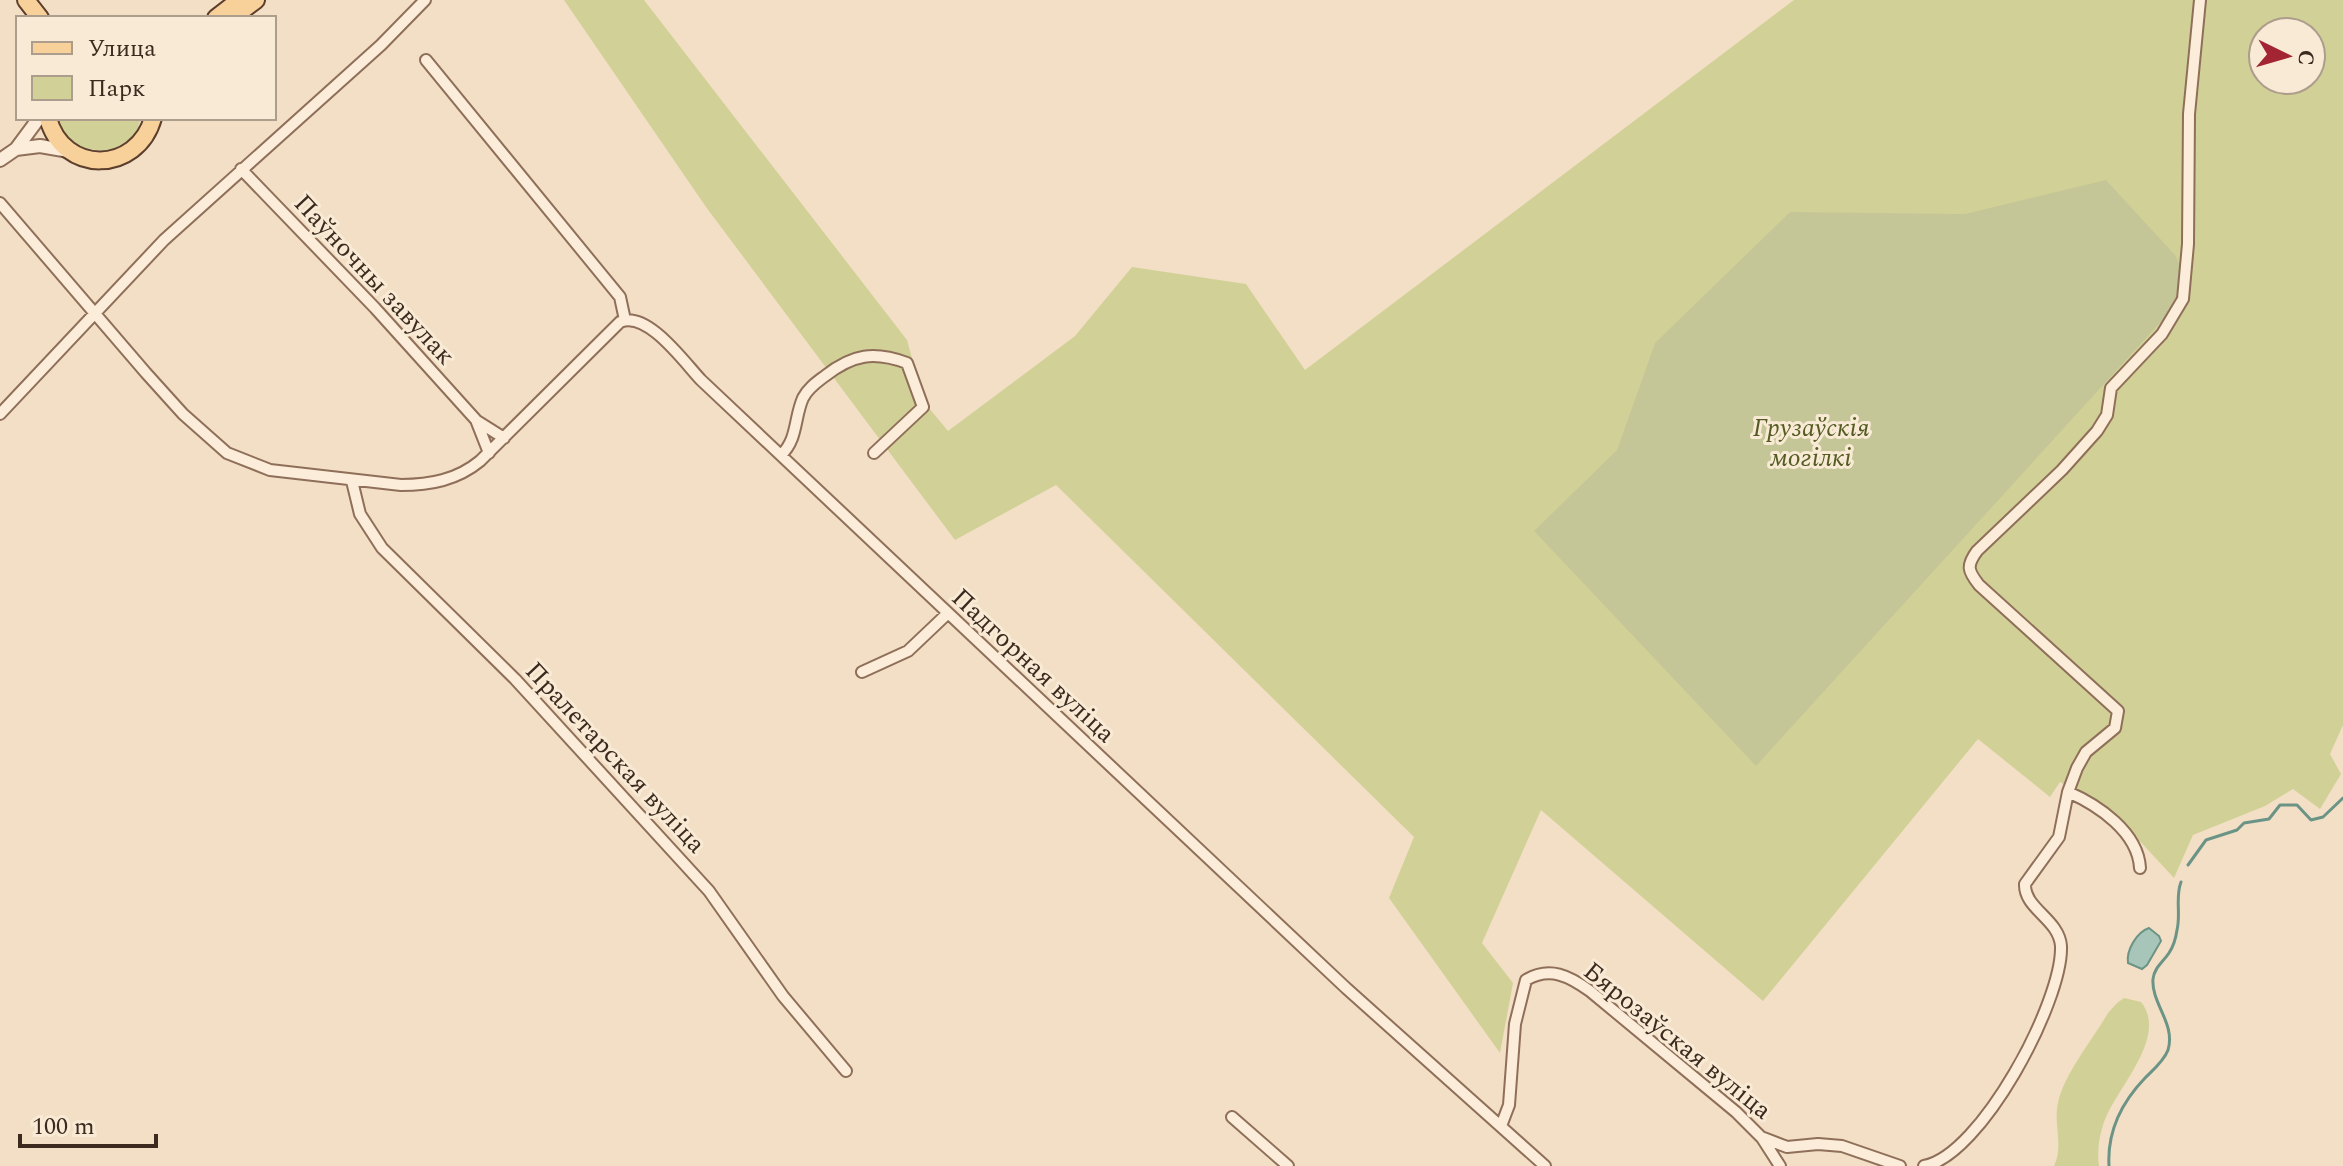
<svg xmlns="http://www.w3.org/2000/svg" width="2343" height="1166" viewBox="0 0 2343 1166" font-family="Spectral,serif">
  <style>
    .green { fill: #d1d197; fill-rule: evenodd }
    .cemetery { fill: #c5c697 }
    .water { fill: #a7c5b8; stroke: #6c9486; stroke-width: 2 }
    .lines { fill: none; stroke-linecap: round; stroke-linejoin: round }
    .stream { stroke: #6c9486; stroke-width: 3 }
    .minor-casing { stroke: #8f6f59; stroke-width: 14 }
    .tertiary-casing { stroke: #8f6f59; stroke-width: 16 }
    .primary-casing { stroke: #5c3e2d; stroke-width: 20 }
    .minor { stroke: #fbedd9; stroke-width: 10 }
    .tertiary { stroke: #fbedd9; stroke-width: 12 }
    .primary { stroke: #f7d09a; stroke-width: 16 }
    .labels { text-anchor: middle; stroke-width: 6; stroke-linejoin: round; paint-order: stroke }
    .street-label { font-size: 26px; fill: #3d2a1e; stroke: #f8ead5 }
    .park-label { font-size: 26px; font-style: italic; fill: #545c23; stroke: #f8ead5 }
  </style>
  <rect width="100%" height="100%" fill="#f2dfc5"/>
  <path class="green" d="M564,0H644L907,340L924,402L948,431L1075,336L1132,267L1246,284L1305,370L1794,0H2343V725L2330,754L2341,774L2320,809L2293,789L2265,806L2193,835L2174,878L2110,809L2060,782L2050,797L1978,739L1763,1001L1541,810L1482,943L1513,983L1500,1053L1389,898L1414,837L1056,485L955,540L706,207ZM2263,32H2311V80H2263Z
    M56,118H141C138,126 136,136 130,141C117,155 83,152 69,140C62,135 59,126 56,118Z
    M2124,998L2141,1002C2169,1037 2116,1088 2104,1122C2099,1136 2097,1151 2099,1166H2054C2064,1146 2053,1124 2058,1103C2064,1074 2093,1039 2108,1013L2117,1003Z"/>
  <path class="cemetery" d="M2106,180L2175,255L2180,265L2177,304L1756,766L1534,531L1617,450L1655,343L1790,212L1965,214Z"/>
  <path class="water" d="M2149,928L2159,936L2161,941L2147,965L2142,969L2128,963C2126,950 2137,932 2149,928Z"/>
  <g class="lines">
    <path class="stream" d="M2188,865L2206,840L2237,830L2244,823L2269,819L2280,805H2297L2311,820L2323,817L2343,798
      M2109,1166C2107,1131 2121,1103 2145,1078C2153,1070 2164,1061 2168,1050C2176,1024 2151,1003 2153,979C2154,968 2163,962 2169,953C2173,947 2176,937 2177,930C2181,914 2175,897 2181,882"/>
    <g class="minor-casing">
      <path id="minor" d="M426,60L620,297L625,320
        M241,169L375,308L476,420L489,453
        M0,203L146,373L183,414L227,453L270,470L401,485C430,485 457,480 480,461L620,322C647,310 684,362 701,380L1346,988L1545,1166
        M0,414L164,240L381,45L425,0
        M477,421L504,438
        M781,455C798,439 794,418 803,398C808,388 817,382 825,376C853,354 874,351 907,363L923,407L874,453
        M352,481L360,514L382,548L515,679L709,891L783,996L846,1071
        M862,672L908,651L947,614
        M2068,792C2098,805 2138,832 2140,868
        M1232,1117L1288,1166
        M1501,1126L1509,1105L1515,1024L1526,980C1550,966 1569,976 1590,991L1736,1112L1761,1137L1787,1147L1818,1144L1842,1146L1900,1166
        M1762,1138L1780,1166
        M1924,1166C1981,1156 2063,1001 2061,946C2059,919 2024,909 2025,884L2059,837L2068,792L2077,768L2086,752L2115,728L2118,711L1979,585C1968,571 1966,566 1977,551L2062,470L2097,431L2107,415L2111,388L2162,334L2183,299L2188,244L2189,114L2200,0"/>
    </g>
    <g class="tertiary-casing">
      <path id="tertiary" d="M16,149L40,146L69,151
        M0,160L16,149L39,118"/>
    </g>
    <g class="primary-casing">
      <path id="primary" d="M26,0L40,18
        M216,18L238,1
        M232,18L256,0
        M48,118C63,175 137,174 153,118"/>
    </g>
    <use href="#minor" class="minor"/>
    <use href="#tertiary" class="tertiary"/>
    <use href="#primary" class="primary"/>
  </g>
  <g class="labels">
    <g class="street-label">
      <text transform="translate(375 279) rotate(47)" y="9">Паўночны завулак</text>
      <text transform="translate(1034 665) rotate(43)" y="9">Падгорная вуліца</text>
      <text transform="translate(616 757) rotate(47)" y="9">Пралетарская вуліца</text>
      <text transform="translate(1678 1040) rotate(39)" y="9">Бярозаўская вуліца</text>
    </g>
    <g class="park-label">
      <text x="1811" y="436">Грузаўскія<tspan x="1811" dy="30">могілкі</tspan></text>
    </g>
  </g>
  <rect x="16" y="16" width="260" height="104" fill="#f8ead5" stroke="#ad9d8c" stroke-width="2"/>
  <rect x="32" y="42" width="40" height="12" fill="#f7d09a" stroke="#ad9d8c" stroke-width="2"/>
  <text x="88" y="56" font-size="24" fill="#3d2a1e">Улица</text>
  <rect x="32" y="76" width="40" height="24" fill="#d1d197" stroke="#ad9d8c" stroke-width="2"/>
  <text x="88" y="96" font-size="24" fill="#3d2a1e">Парк</text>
  <g transform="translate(2287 56) rotate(95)"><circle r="38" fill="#f8ead5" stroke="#ad9d8c" stroke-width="2"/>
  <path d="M0-6L14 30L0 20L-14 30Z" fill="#a32433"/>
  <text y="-12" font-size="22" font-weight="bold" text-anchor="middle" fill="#3d2a1e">С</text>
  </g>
  <path d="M20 1134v12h136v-12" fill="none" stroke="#3d2a1e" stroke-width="4"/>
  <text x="32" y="1134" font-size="24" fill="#3d2a1e" stroke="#f8ead5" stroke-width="6" paint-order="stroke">100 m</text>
</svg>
